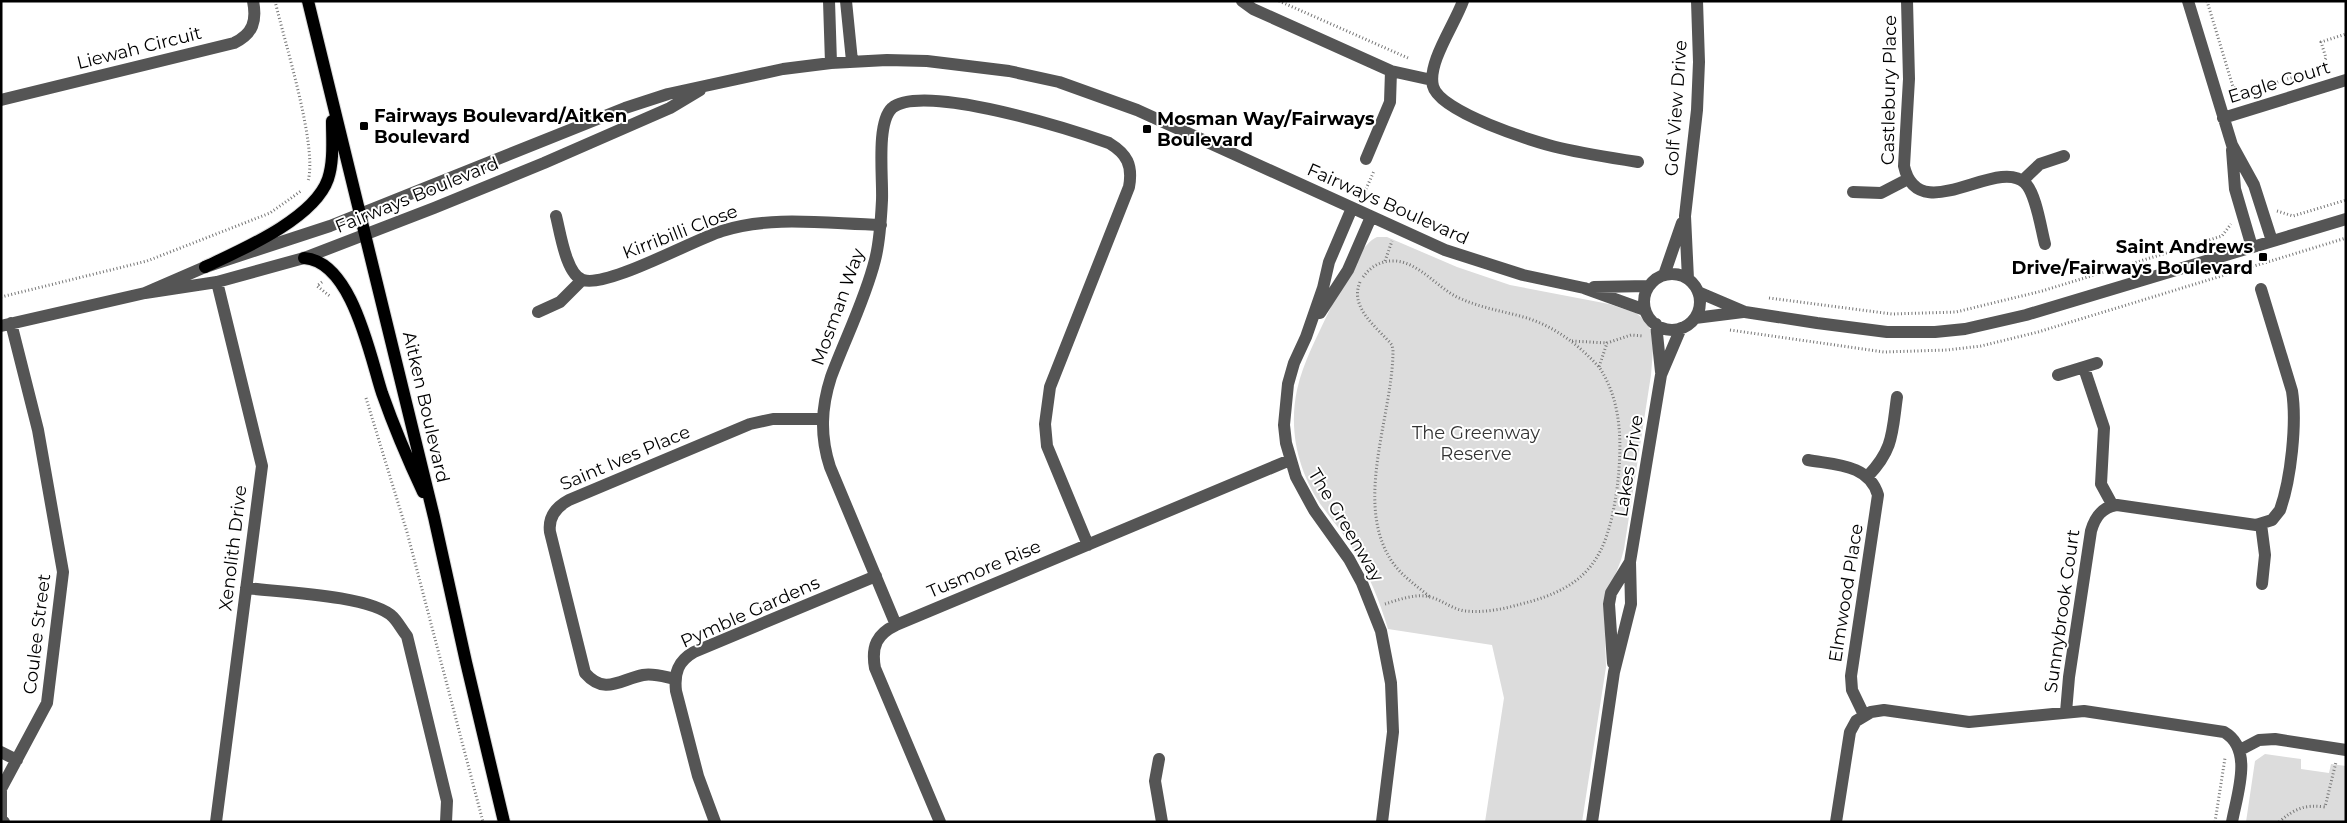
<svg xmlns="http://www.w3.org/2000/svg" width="2347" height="823" viewBox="0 0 2347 823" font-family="Montserrat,sans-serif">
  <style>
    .green { fill: #dcdcdc }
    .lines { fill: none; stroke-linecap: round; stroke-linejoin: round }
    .major-casing { stroke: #dbdbdb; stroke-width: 14 }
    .path { stroke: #777; stroke-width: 3; stroke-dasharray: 1 2.5; stroke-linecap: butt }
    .minor { stroke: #555; stroke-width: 12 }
    .major { stroke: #000; stroke-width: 12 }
    .poi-dot { fill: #000; stroke: #fff; stroke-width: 2 }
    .labels { text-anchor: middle; stroke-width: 4; stroke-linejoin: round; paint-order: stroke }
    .street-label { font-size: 18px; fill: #000; stroke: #fff }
    .poi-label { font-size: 18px; font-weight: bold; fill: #000; stroke: #fff; text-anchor: start }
    .park-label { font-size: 18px; fill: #333; stroke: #fff }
  </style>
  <rect width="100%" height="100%" fill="#fff"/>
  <path class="green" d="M1377,237H1387L1457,267L1510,285L1609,304L1636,313L1647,322L1651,332L1653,349L1651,375L1624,549L1621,560L1604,604L1606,667L1582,822H1485L1504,698L1492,645L1388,629C1380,602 1369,574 1353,549C1345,535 1334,523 1324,509C1299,475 1288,432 1297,390C1303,362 1318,335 1330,309C1338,291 1359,245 1377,237Z
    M2265,754L2301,759V769L2329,773L2331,764L2346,766V822H2246L2255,761Z"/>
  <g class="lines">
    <g class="major-casing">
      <path id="major" d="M308,1L434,517L466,662L504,822
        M304,258C352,261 370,356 382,393C394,427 408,460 423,492
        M205,267C241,250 314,219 328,179C334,161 332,140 332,121"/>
    </g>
    <path class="path" d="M275,1C284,40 318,147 308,181
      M1279,1L1408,58
      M2207,1L2233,87L2245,92L2320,69L2326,58L2321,42L2346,34
      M1366,189L1374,171
      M2277,211L2293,216L2346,200
      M1385,261L1392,241
      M1363,277C1371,266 1382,260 1396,261C1419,263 1437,287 1457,297C1480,308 1503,311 1527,318C1555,327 1579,345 1599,367
      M322,282L317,286L331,297
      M1360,282C1349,308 1377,327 1392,345L1393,350C1393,416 1352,504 1393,563C1403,577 1417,586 1430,597
      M1,297L147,261L270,213L301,191
      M1769,298L1892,314L1956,312L2042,291L2222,236L2231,224
      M1730,330L1884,352L1947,350L1981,346L2038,332L2346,238
      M1572,341L1607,343
      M366,398L407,532L483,822
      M1385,604C1398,600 1416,593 1430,597C1442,600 1452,609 1465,611C1484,613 1504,609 1521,604C1590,587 1607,557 1617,489C1622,447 1623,403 1599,367L1607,343L1631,335L1643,336
      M2215,822L2225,758
      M2279,822C2294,809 2305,804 2325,807L2336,762"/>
    <path class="minor" d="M829,1L831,63
      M846,1L852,61
      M1242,1L1253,9L1391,71L1432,80
      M1463,1C1455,24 1427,63 1433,86C1439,112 1534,142 1560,148C1586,154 1612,158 1638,162
      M1907,1L1909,79L1904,166C1918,229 1997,156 2025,183C2036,193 2041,229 2045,244
      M2188,1L2232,145L2254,185L2272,241
      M1,100L234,43C253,34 257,21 253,1
      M2223,118L2346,80
      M2232,150L2235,189L2252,247
      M1366,159L1390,102L1391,71
      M2022,181L2040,164L2064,156
      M1853,192L1881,193L1908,179
      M1352,208L1329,262L1323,288L1306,337L1294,363L1288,384L1284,425L1286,443L1296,477L1314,510L1349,559L1362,583L1381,631L1391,683L1393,732L1382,822
      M556,216C560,231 566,275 583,280C607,288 693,240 722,231C772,215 829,224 881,225
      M1644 302a28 28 0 1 1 56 0a28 28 0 1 1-56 0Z
      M1664,275L1682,223
      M1688,279L1685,216L1697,110L1699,62L1697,1
      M1594,287L1649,286
      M1698,292L1745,312L1817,323L1887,332H1935L1965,329L2026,315L2346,219
      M145,293L205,267L330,226L625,108L668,94L783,69L831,63L887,60L927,61L1009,71L1059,82L1137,110L1445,250L1523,275L1584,288L1645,310
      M538,312L560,302L582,280
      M1320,313L1348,270L1371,217
      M1695,318L1743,312
      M1656,324L1661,372
      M1,326L145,293L217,282L304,258L434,208L544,163L670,108L700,90
      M2084,368L2104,428L2101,484L2113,506
      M2058,375L2097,363
      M1808,460C1835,465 1869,464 1878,495L1851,676L1852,690L1864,715
      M1868,476C1894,449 1892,432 1897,397
      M2261,524L2265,555L2262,584
      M246,588C278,592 371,595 393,617C398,622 402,630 407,636L447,801L446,822
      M896,625L830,467C820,436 821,408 831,377C845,339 865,300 875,260C880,241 881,220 882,200C883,178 876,123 892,108C922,82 1072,130 1109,143C1127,154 1133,165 1129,187L1050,387L1045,424L1047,446L1088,545
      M1613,663L1609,604L1611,593L1630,562
      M675,679C665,677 654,673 643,675C621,679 605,696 585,673L550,532C548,517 556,507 569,500L750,424L773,419H822
      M2066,712L2069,677L2091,531C2095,517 2102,507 2117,505L2256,525L2272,520L2280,510C2291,479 2297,423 2292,391L2261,289
      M2240,750L2259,740L2275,739L2346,750
      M1,752L17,760
      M1159,759L1155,781L1162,822
      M4,822L1,820V789L47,703L63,572L38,430L11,323
      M216,822L262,466L217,282
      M715,822L698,776L676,691C674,673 678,661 694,652L876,576
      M940,822L875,668C871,646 877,634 896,625L1290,460
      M1592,822L1614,672L1631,604L1630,562L1661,375L1681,328
      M1836,822L1850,732L1856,721L1871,712L1884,710L1969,722L2084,711L2224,732C2254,749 2237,794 2232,822"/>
    <use href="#major" class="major"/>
  </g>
  <g class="poi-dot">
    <rect x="359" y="121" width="10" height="10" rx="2.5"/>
    <rect x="1142" y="124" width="10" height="10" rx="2.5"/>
    <rect x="2258" y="252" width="10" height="10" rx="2.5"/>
  </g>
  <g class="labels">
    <g class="street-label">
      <text transform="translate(139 48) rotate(-14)" y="6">Liewah Circuit</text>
      <text transform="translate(2279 82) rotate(-17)" y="6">Eagle Court</text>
      <text transform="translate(1889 90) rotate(-89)" y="6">Castlebury Place</text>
      <text transform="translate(1676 108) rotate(-86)" y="6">Golf View Drive</text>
      <text transform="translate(417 195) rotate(-22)" y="6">Fairways Boulevard</text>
      <text transform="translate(1388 204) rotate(24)" y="6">Fairways Boulevard</text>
      <text transform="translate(680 232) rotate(-21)" y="6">Kirribilli Close</text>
      <text transform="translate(838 307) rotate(-70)" y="6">Mosman Way</text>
      <text transform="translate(426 407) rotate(77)" y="6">Aitken Boulevard</text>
      <text transform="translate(625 458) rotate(-23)" y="6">Saint Ives Place</text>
      <text transform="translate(1629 466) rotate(-81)" y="6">Lakes Drive</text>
      <text transform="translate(1346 525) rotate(59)" y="6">The Greenway</text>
      <text transform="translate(233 548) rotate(-83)" y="6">Xenolith Drive</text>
      <text transform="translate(984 569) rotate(-23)" y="6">Tusmore Rise</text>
      <text transform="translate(1846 593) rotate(-81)" y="6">Elmwood Place</text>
      <text transform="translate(2062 611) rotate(-82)" y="6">Sunnybrook Court</text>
      <text transform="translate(750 612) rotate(-24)" y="6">Pymble Gardens</text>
      <text transform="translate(37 634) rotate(-83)" y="6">Coulee Street</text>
    </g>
    <g class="poi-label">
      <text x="374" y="122">Fairways Boulevard/Aitken<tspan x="374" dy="21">Boulevard</tspan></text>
      <text x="1157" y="125">Mosman Way/Fairways<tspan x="1157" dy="21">Boulevard</tspan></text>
      <text x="2253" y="253" text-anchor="end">Saint Andrews<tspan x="2253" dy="21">Drive/Fairways Boulevard</tspan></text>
    </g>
    <g class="park-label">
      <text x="1476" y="439">The Greenway<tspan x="1476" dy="21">Reserve</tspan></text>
    </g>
  </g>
  <rect width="2347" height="823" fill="none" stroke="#000000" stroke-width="5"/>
</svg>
